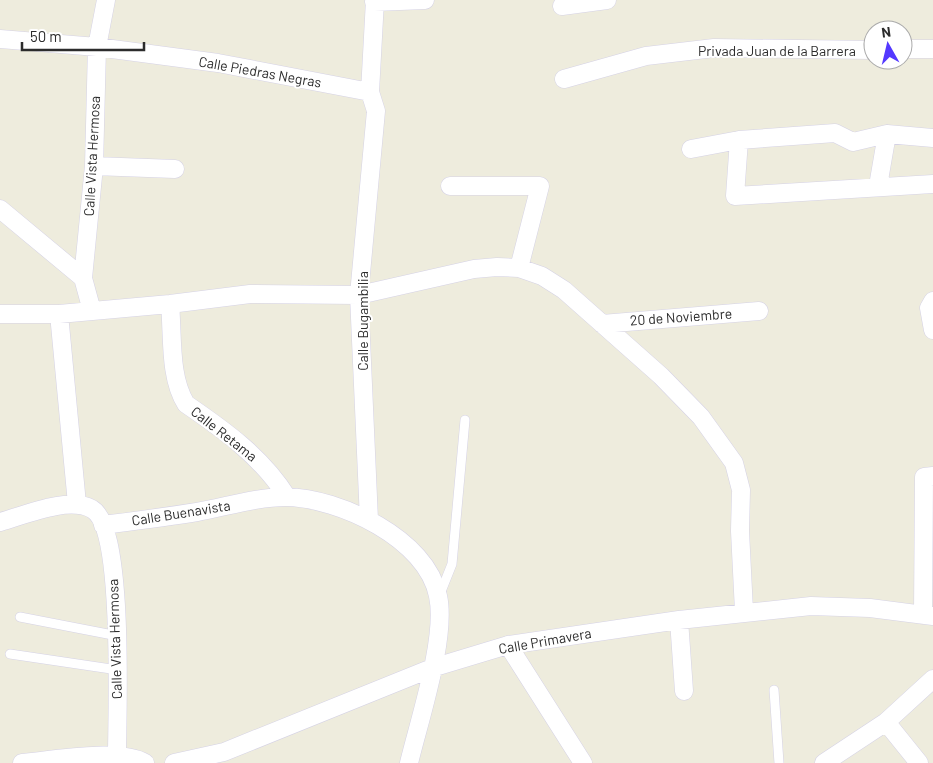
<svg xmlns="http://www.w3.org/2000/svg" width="933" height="763" viewBox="0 0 933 763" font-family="Barlow,sans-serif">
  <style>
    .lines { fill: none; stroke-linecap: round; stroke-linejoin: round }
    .lane-casing { stroke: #d5d2e5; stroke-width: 10 }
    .street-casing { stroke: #d5d2e5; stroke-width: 19 }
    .lane { stroke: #fff; stroke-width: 9 }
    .street { stroke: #fff; stroke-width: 18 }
    .labels { text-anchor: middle; stroke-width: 4; stroke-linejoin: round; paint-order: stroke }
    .street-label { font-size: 14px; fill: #2c2c2c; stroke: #fff }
  </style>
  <rect width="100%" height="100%" fill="#eeecdd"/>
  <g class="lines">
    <g class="lane-casing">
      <path id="lane" d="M440,594L452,564L465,420
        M20,617L118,636
        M10,654L118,670
        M774,690L779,763"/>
    </g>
    <g class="street-casing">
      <path id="street" d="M374,2L425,0
        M562,6L607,0
        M0,39L97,47L218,63L370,92
        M903,49H933
        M564,79L646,56L714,48L873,50
        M739,140L735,196L933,184
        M691,149L739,140L835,133L853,142L887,134L933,138
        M94,166L175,169
        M450,186H540L519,268
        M878,186L887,134
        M0,209L83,278
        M933,301L929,308L933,330
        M170,304C173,336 169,377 186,404C224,430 262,457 287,497
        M92,311L83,278L94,166L97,47L106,0
        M0,314H59L170,304L250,294L359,295L474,269L497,267L519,268L542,276L564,290L661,376L701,417L734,463L741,490L740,531L744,611
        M59,314L77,504
        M602,324L759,311
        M369,520L359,295L376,111L370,92L375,0
        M0,522C25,515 68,496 92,509C125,528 117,716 117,755
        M103,525C134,521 166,517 197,512C226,507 256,497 286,497C340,498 427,539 438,596C447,637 419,721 409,763
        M923,615L924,477L933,476
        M679,620L684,691
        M508,645L583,763
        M886,722L919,763
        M22,763C53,760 120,748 145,763
        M174,763L224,752L432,668L508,645L679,620L811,606L870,608L933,616
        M824,763L886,722L933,679"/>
    </g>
    <use href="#lane" class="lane"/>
    <use href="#street" class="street"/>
  </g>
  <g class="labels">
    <g class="street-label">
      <text x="777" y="56">Privada Juan de la Barrera</text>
      <text transform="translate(260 72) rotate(10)" y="5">Calle Piedras Negras</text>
      <text transform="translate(92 156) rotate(-87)" y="5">Calle Vista Hermosa</text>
      <text transform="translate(681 317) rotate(-4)" y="5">20 de Noviembre</text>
      <text transform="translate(363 321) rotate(-90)" y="5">Calle Bugambilia</text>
      <text transform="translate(224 434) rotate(38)" y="5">Calle Retama</text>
      <text transform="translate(181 513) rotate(-9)" y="5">Calle Buenavista</text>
      <text transform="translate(115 639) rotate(-92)" y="5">Calle Vista Hermosa</text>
      <text transform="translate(545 641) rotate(-10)" y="5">Calle Primavera</text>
    </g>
  </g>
  <g transform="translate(888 45) rotate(352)"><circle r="24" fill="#ffffff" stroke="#ababab"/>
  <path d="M0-4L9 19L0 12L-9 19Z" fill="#5439ff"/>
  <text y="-8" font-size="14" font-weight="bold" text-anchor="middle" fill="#2c2c2c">N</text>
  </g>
  <path d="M22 42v8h122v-8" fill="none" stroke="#2c2c2c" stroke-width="2.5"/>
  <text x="30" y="42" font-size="15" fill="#2c2c2c" stroke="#ffffff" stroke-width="4" paint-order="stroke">50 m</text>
</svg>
